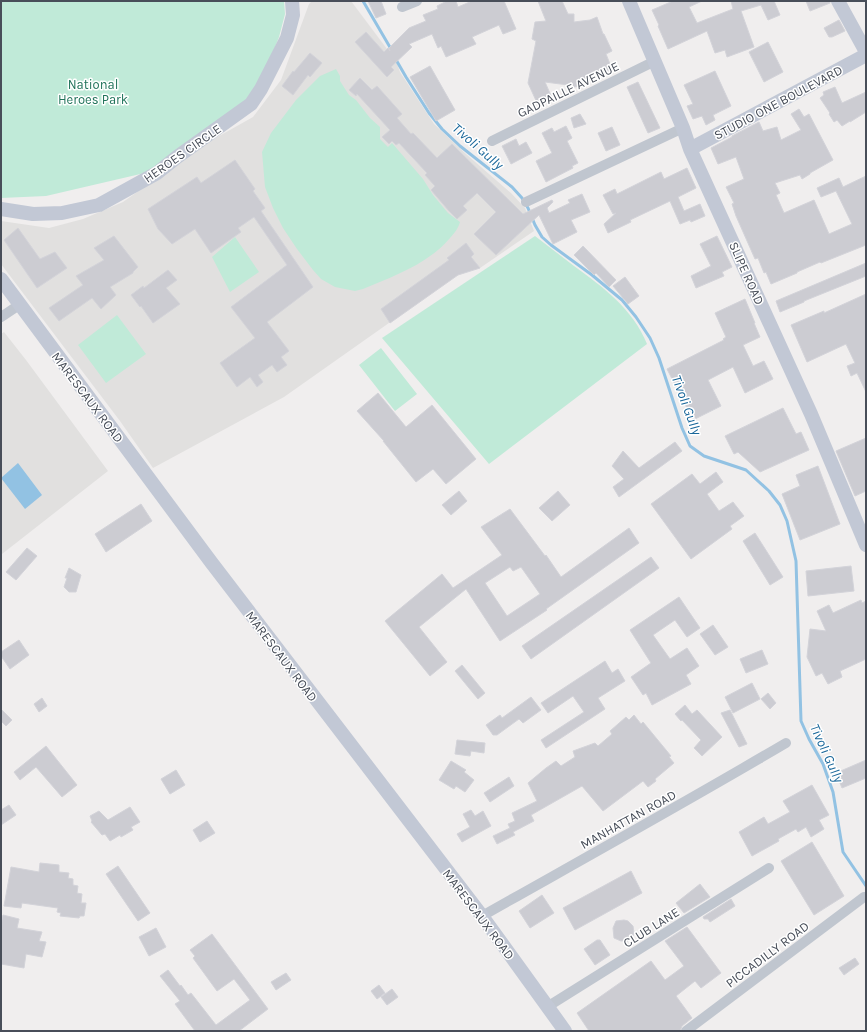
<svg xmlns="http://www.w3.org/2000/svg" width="867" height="1032" viewBox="0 0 867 1032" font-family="Karla,sans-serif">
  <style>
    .education { fill: #e1e0df }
    .green { fill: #c0ead8 }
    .water { fill: #92c2e3 }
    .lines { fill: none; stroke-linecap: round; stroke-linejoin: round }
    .stream { stroke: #92c2e3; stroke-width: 3 }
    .building { fill: #ccccd2; stroke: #d3d3d9; fill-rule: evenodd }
    .street { stroke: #c0c6cf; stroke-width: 10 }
    .secondary { stroke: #c2c8d5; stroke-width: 14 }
    .labels { text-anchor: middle; stroke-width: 3; stroke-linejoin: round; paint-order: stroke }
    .park-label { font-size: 13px; fill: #20735a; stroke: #fff }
    .street-label { font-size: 13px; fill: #484e59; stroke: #fff }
    .water-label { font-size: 14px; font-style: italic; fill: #1a679a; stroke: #fff }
  </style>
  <rect width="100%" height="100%" fill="#f0eeee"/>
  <path class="education" d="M312,1H351L396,61L400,72L434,124L466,154L511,193L525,208L534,231L480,268L457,275L284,397L153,468L120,421L1,264V221L49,228L83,219L123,202L205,144L253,117L281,80L309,4Z
    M4,332L26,360L108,471L2,554L1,552V334Z"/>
  <path class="green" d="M1,1H284L285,14L279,37L265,73L243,104L149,172L46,196L1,198Z
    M336,69L340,76V81L349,95L356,100L370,118L380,127V139L388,147L392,143L423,179L433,195L448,213L460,222C458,229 455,232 450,238C428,264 394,276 363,289L355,291L335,287L321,279L313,270L297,249L283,228L273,208L265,187L262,152L271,133L296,100L320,76Z
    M535,236C548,246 561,256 574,266C603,287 633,309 647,344L489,464L382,338Z
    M235,237L259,272L230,292L212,257Z
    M117,315L146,354L106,383L78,345Z
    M381,348L417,394L395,411L359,365Z"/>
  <path class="water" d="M18,463L42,495L25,509L1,478Z"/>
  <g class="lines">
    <path class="stream" d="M363,1L391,49
      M395,58L406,77L429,113L442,129L460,146L512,187L522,198L528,208L535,225L542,237L551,245L592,275L622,300L636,317L650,338L659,358L682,428L690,446L704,456L746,470L769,491L780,505L787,521L796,561L801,721L809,739L823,764L833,792L843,852L866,886"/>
  </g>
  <path class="building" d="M368,1H381L386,14L376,18Z
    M447,1H456L458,7L472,1H504L516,29L503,34L499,25L472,37L476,44L446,57L441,46L438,48L432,34L409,44L412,47L391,67L394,70L387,77L355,42L366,32L384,52L388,48L390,51L389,48L409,28L426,21L423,15L438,9L437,6Z
    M538,1H562L568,14H574V22L590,20L597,17L603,34H604L612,51L606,54L612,69L582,83L580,86L569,88L568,85L545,82L552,98L538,105L528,83L536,41L532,39L535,22L546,21Z
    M673,1H702L689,7L697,23L733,9L731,1H774L780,15L768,20L761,5L741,11L754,47L727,57L725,50L715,53L707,31L668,49L658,26L659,25L652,10Z
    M806,1H830V3L810,11Z
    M839,20L845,31L832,37H829L824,28Z
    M768,42L783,72L764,82L749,52Z
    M310,53L322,63L310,77L308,75L293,95L282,86L293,71L294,72Z
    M430,66L455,110L436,121L410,77Z
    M715,71L731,106L713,115L715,120L706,125L702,116L693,119L687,106L693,104L684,85Z
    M360,78L372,90L377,86L402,114L397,118L411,134L413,133L437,158L452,144L523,214L552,200L553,202L547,208L549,213L570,203L568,200L582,194L590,212L571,220L577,232L553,244L539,215L496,255L474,234L496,212L477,193L463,206L467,210L457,219L449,211L431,190L435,186L425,175L427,173L399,143L396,145L392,141L389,144L382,137L390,130L357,94L356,96L349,90Z
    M638,82L660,128L648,133L627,87Z
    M835,87L842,103L866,92V112L850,122V121L842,126L837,120L834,122L829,114L830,113L820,98L824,95L823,92Z
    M799,109L804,117L809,114L833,160L810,173V174L802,179L800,175L775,183L780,193L776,195L784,213L814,200L829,234L852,224L836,191L821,197L817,188L839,178L843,187L866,176V245L821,263L820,262L797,272V273L771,284L766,272L764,273L758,258L755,259L736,216L732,204L734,203L726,187L744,179L736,157L718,164L711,148L732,137V136L759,122L763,131L777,127L781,140L801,130L791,114Z
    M580,114L586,124L574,128L571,118Z
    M566,126L572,138L567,141L578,163L572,166L573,168L546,182L536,161L552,153L542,133L552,128L554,132Z
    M612,127L620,145L606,151L598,133Z
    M516,139L519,146L526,142L532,153L511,164L502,146Z
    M235,160L255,189L253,191L265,208L261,211L313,287L267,322L289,351L281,357L287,365L277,372L272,365L258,375L263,382L257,387L250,377L237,387L220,363L255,338L231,307L287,265L254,217L238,228L241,232L211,253L195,229L172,244L158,229L148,209L197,177L201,183Z
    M687,168L696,188L678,197L684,211L700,204L705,216L691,222L690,220L680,224L670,201L630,220L631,222L608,233L604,224L616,213L613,214L603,195L615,189L617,194L661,172L664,179Z
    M18,228L40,259L55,252L67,268L37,288L4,240Z
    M114,236L138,267L133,272V273L110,287L116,295L101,309L92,298L59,321L49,308L83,285L76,276L104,260L94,248Z
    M717,236L732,267L722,272L724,276L696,288L691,276L711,266L700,244Z
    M466,243L474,254L471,257L480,268L458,275L390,323L381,309L449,260L447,258Z
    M583,246L616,280L609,287L596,273L594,275L574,255Z
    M866,263V276L804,301V302L780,312L776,301Z
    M168,270L177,280L166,288L180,304L153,323L141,306L140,307L131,295L143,286L144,288Z
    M625,277L639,296L628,304L613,286Z
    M866,294V392L857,373L851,376L847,366L855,363L846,344L807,362L791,325L824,311V313Z
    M745,299L755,323H754L760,337L743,345L753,366L764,361L773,379L745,393L733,367L708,380L721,406L693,420L667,369L724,340L723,339L726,337L715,313Z
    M378,393L406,427L432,405L476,459L446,484L433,469L416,482L383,441H384L357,411Z
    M783,408L796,434L801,432L809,450L760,472L738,452L734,454L725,436Z
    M866,438V491L855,496L836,451Z
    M675,442L682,451L619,497L613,487L624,479L612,466L623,451L639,468Z
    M818,466L840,524L800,540L782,494L800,486L796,475Z
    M716,472L723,482L707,494L719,511L733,502L744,516L730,526L732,529L691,559L651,504L692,474L700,484Z
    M459,491L467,501L451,515L442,505Z
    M558,491L570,505L552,521L539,508Z
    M141,504L152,521L106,552L95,534Z
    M510,509L545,556L546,555L561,577L629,528L639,543L546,609L547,610L500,641L466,589L419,627L447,662L430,676L385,621L442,574L453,588L502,555L481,527ZM510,567L513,571L521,567L540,594L507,616L485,583Z
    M755,533L783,577L770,585L743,541Z
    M27,548L37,556L16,580L6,572Z
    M651,557L659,568L531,659L522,646Z
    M851,566L854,591L808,596L806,571Z
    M69,568L81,575L76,592H69L64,587L67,578H65Z
    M679,597L700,628L687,637L675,620L653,635L670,659L687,648L699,666L686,675L691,684L652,705L646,693L643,695L631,677L651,663L630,630Z
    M861,600L862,603L866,601V659L840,671L842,677L828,684L822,673L816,676L807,657L810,629L826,631L817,611L829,605L833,613Z
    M713,625L728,647L715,655L700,634Z
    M19,640L29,655L10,669L1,656V652Z
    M762,650L768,664L746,673L740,659Z
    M605,661L612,673L618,669L625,681L598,698L605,709L546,748L541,740L584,712L573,696L548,713L541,703Z
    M462,665L485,693L478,699L455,671Z
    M752,683L760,699L733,713L725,697Z
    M768,693L776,703L770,709L761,699Z
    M531,697L541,710L523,723L519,719L497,735H493L486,725L500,715L502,718Z
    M42,698L47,706L39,712L34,704Z
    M685,705L692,714L697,710L722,737L702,756L694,748L701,740L682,720L681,721L675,714Z
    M1,709L12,720L6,726L1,721Z
    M730,710L747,744L739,747L721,713Z
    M634,715L641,724L643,722L671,756L669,757L674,763L655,779L656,781L648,787L643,781L603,811L582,786L531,815L534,821L513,832L515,835L497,844L493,836L510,828L508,824L515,821L512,813L537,801L528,783L546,768L556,761L561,766L575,757L573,751L595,743L598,746L612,734L610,731L626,717L629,720Z
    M457,740L485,743L484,753L471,751L470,756L455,754Z
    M46,746L77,785L62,797L36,767L20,780L14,772Z
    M866,760V778L842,788L836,773Z
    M451,761L466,770L464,772L474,780L465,792L456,786L454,789L439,780Z
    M176,770L185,785L170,794L161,779Z
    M509,777L514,786L490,802L484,793Z
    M812,785L829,815L819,820L824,829L811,837L806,827L798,832L796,829L778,839L779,841L752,856L739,832L764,817L768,824L790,812L783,801Z
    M9,805L16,815L1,825V810Z
    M130,807L140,822L131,827L133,830L121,837L120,835L110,841L105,834L102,835L91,822L92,821L90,816L99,811L108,820Z
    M471,810L475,816L483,811L491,826L462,842L457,834L470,827L463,814Z
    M207,821L215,833L200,842L193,830Z
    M812,842L844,896L814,915L781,861Z
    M40,863L59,865V872L69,873L68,878L73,879V885L78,886L77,893L82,894L81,903H86L84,916H80L79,918L60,916L61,913L57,912L58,908L22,903L21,908L4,906L11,867L39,872Z
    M118,866L150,913L138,921L106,874Z
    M631,871L642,893L575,930L563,908Z
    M700,884L710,897L684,913L676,903Z
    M542,895L554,913L530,928L519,911Z
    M731,899L735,906L710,922L708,919H704L703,917Z
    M3,915L19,919L17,928L42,932L39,941L46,942L42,957L26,954L24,968L1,964V925Z
    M624,920L628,921L633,926L634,933L633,936L628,941H621L614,938L613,928L616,921Z
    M687,927L721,973L701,988L695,981L676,996L692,1018L682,1026L680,1031H589L577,1013L651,961L665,980L684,966L665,941Z
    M156,928L166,947L149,956L139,937Z
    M212,934L268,1009L239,1031H195L175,1004L180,1001L160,976L168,970L180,986L181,985L188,995L191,993L216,1025L250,1000L234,979L217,991L193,958L195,956L190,950Z
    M597,940H600L610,955L595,965L584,949Z
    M855,958L859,964L844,975L839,968Z
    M286,973L291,980L276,990L271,982Z
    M379,985L385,993L377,999L371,991Z
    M392,989L398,997L387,1005L381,997Z"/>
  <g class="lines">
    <path class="street" d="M402,7L417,1
      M492,141L655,61
      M526,202L683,128
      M1,317L19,305
      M482,916C583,859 686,802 786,743
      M547,1007L769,868
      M686,1031L864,897"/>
    <path class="secondary" d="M629,1L683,128L690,149L811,414L866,545
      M838,1L866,52
      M690,149L866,55
      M1,209L33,214L62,213L99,205L157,173L177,157L251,104L261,89L287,38L293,15L292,1
      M1,279L211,562L482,916L565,1031"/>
  </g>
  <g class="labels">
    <g class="park-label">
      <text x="93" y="89">National<tspan x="93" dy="15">Heroes Park</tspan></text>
    </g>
    <g class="street-label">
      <text transform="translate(568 89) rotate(-26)" y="5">GADPAILLE AVENUE</text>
      <text transform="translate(778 102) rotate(-28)" y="5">STUDIO ONE BOULEVARD</text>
      <text transform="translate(182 153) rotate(-35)" y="5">HEROES CIRCLE</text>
      <text transform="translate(747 273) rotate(66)" y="5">SLIPE ROAD</text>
      <text transform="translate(88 397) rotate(53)" y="5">MARESCAUX ROAD</text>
      <text transform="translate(282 656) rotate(53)" y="5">MARESCAUX ROAD</text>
      <text transform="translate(628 819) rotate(-29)" y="5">MANHATTAN ROAD</text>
      <text transform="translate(479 914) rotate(53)" y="5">MARESCAUX ROAD</text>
      <text transform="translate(651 927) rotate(-32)" y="5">CLUB LANE</text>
      <text transform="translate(767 954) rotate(-37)" y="5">PICCADILLY ROAD</text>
    </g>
    <g class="water-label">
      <text transform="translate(478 146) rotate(41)" y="5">Tivoli Gully</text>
      <text transform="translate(687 405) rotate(70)" y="5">Tivoli Gully</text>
      <text transform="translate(827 753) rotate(66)" y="5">Tivoli Gully</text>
    </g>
  </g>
  <rect width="867" height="1032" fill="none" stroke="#484e59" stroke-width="4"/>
</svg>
